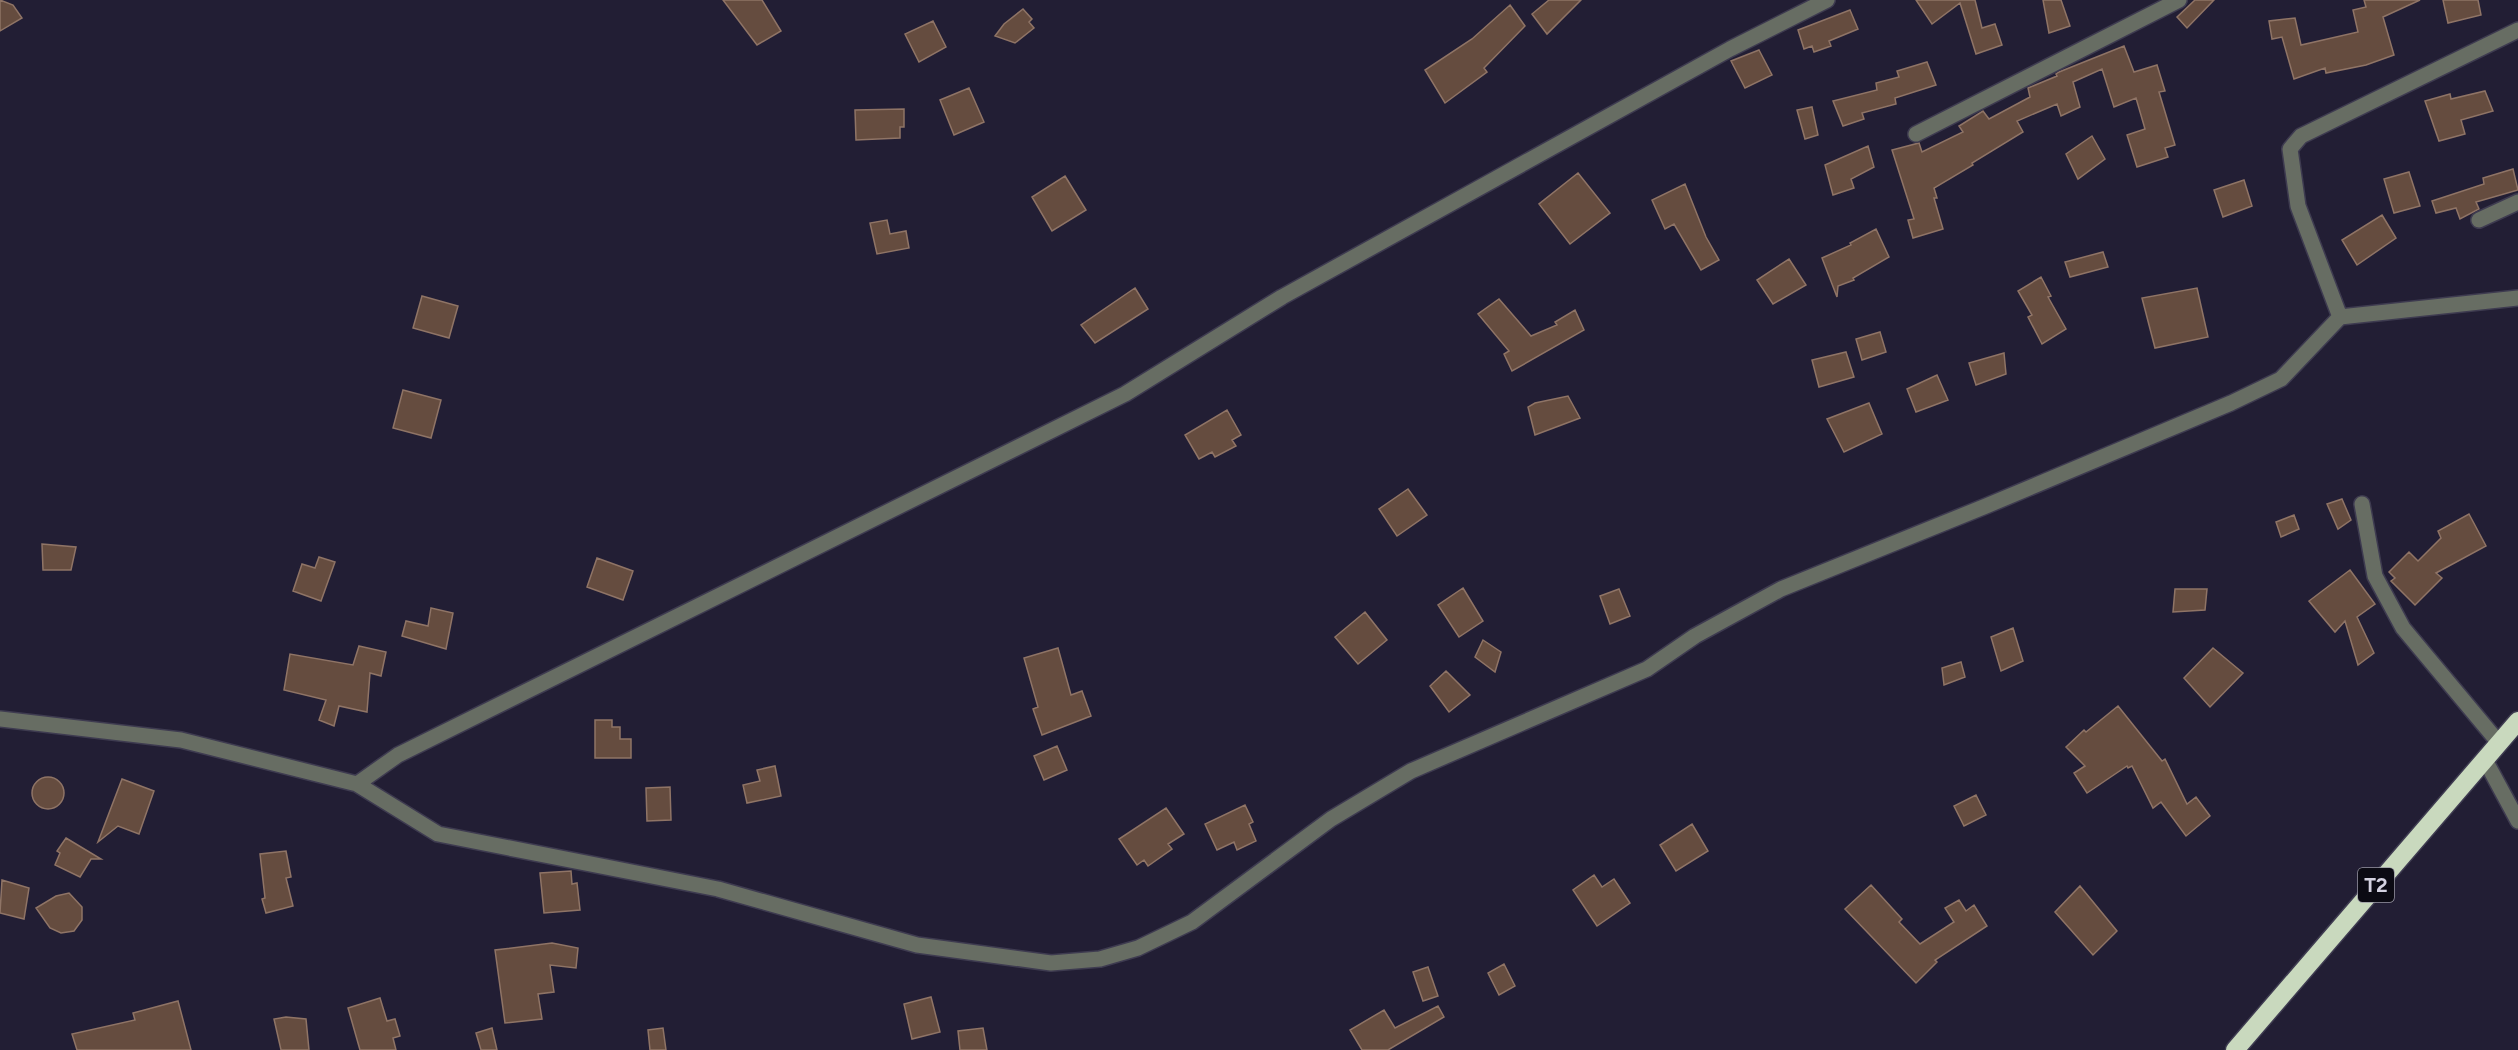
<svg xmlns="http://www.w3.org/2000/svg" width="2518" height="1050" viewBox="0 0 2518 1050" font-family="Figtree,sans-serif">
  <style>
    .building { fill: #654c3f; stroke: #8f7466; stroke-width: 1.5 }
    .lines { fill: none; stroke-linecap: round; stroke-linejoin: round }
    .minor-casing { stroke: #3e3b50; stroke-width: 18 }
    .highway-casing { stroke: #3e3b50; stroke-width: 21 }
    .minor { stroke: #676d63; stroke-width: 15 }
    .highway { stroke: #c9d9be; stroke-width: 18 }
    .labels { text-anchor: middle; stroke-width: 5; stroke-linejoin: round; paint-order: stroke }
    .shield { fill: #0b0a13; stroke: #9896a3; stroke-width: 1.5 }
    .shield-label { font-size: 20px; font-weight: bold; fill: #d4d2e1 }
  </style>
  <rect width="100%" height="100%" fill="#221e34"/>
  <path class="building" d="M0,0L13,5L22,18L0,31Z
    M723,0H762L781,31L757,45Z
    M1549,0H1581L1547,34L1532,14Z
    M1916,0H1975L1982,28L1995,24L2002,45L1976,54L1960,3L1932,24Z
    M2043,0H2061L2070,26L2049,33Z
    M2195,0H2214L2187,28L2177,17Z
    M2364,0H2420L2383,17L2394,55L2366,65L2326,73L2325,68L2294,79L2282,37L2272,39L2269,21L2295,18L2301,45L2358,32L2353,10L2366,7Z
    M2443,0H2478L2481,15L2448,23Z
    M1510,5L1525,26L1484,68L1487,72L1445,103L1425,70L1472,39Z
    M1023,9L1032,19L1029,22L1034,28L1015,43L995,36L1004,24Z
    M1850,10L1858,29L1829,41L1831,46L1814,52L1812,46L1804,49L1798,30Z
    M933,21L946,47L919,62L905,34Z
    M2124,46L2134,72L2157,65L2165,91L2159,92L2175,145L2165,148L2168,157L2137,167L2127,135L2145,129L2136,98L2114,107L2102,69L2073,82L2080,107L2061,116L2057,104L2017,121L2023,132L1972,163L1973,165L1934,188L1937,198H1934L1943,229L1913,238L1908,220L1914,219L1892,150L1919,143L1922,152L1963,132L1959,126L1983,111L1989,119L2030,97L2028,88L2057,76L2056,74L2059,72Z
    M1759,50L1772,75L1745,88L1731,61Z
    M1927,62L1936,85L1895,98L1896,104L1862,113L1864,119L1843,126L1833,101L1877,90L1876,83L1899,77L1897,71Z
    M969,88L984,122L954,135L940,100Z
    M2485,91L2493,111L2461,120L2465,134L2439,141L2425,101L2450,94L2451,99Z
    M1812,107L1818,135L1805,139L1797,110Z
    M904,109V127H900V138L856,140L855,110Z
    M2092,136L2105,159L2078,179L2066,154Z
    M1868,146L1874,167L1851,179L1854,188L1833,195L1825,165Z
    M2513,169L2518,190L2476,202L2479,209L2460,219L2456,208L2436,213L2432,201L2484,184L2483,178Z
    M2409,172L2420,206L2394,213L2384,179Z
    M1578,173L1610,213L1570,244L1539,204Z
    M1065,176L1086,210L1052,231L1032,197Z
    M2244,180L2252,206L2223,217L2214,190Z
    M1685,184L1706,237L1719,260L1701,270L1674,224L1665,229L1652,200Z
    M2382,215L2396,238L2357,265L2342,240Z
    M887,220L890,234L906,231L909,248L877,254L870,223Z
    M1876,229L1889,257L1853,278L1854,280L1838,286L1837,297L1822,258L1851,245L1850,243Z
    M2103,252L2108,267L2070,277L2065,262Z
    M1789,259L1806,285L1773,304L1757,280Z
    M2041,277L2051,296L2048,297L2066,329L2042,344L2028,317L2032,315L2018,291Z
    M1135,288L1148,309L1095,343L1081,325Z
    M2197,288L2208,337L2155,348L2142,298Z
    M422,296L458,306L449,338L413,328Z
    M1499,299L1531,336L1557,325L1555,322L1575,310L1584,330L1512,371L1504,354L1509,351L1478,314Z
    M1880,332L1886,352L1862,360L1856,339Z
    M1846,352L1854,377L1819,387L1812,360Z
    M2004,353L2006,374L1976,385L1969,363Z
    M1937,375L1948,400L1916,412L1907,389Z
    M403,390L441,400L431,438L393,428Z
    M1568,396L1580,418L1535,435L1528,407L1535,403Z
    M1869,403L1882,434L1844,452L1827,419Z
    M1227,410L1241,435L1232,440L1236,446L1215,457L1212,452L1199,459L1185,435Z
    M1408,489L1427,515L1397,536L1379,509Z
    M2342,499L2351,520L2338,529L2327,504Z
    M2469,514L2486,546L2436,573L2442,578L2415,605L2391,581L2395,578L2389,572L2409,552L2418,561L2441,538L2438,531Z
    M2294,515L2299,529L2281,537L2276,522Z
    M42,544L76,547L71,570H43Z
    M319,557L335,562L321,601L293,591L302,564L315,568Z
    M597,558L633,571L623,600L587,587Z
    M2350,570L2375,604L2357,617L2374,653L2358,665L2345,621L2335,632L2309,601Z
    M1463,588L1483,621L1459,637L1438,605Z
    M1619,589L1630,616L1610,624L1600,596Z
    M2175,589H2207L2205,610L2173,612Z
    M431,608L453,613L446,649L402,636L406,621L428,626Z
    M1365,612L1387,640L1358,664L1335,637Z
    M2013,628L2023,661L2001,671L1991,637Z
    M1483,640L1501,652L1495,672L1475,657Z
    M359,646L386,652L381,676L370,673L367,712L339,706L334,726L319,720L326,700L284,690L290,654L353,665Z
    M1058,648L1071,695L1082,691L1091,716L1042,735L1033,709L1038,707L1024,658Z
    M2213,648L2243,673L2210,707L2184,678Z
    M1961,662L1965,677L1944,685L1942,668Z
    M1446,671L1470,695L1449,712L1430,686Z
    M2118,706L2162,761L2165,759L2187,804L2196,797L2210,816L2186,836L2161,802L2153,808L2132,766L2128,768L2127,766L2087,793L2074,773L2085,766L2066,747L2084,730L2086,732Z
    M595,720H612V727H620V739H631V758H595Z
    M1057,746L1067,770L1044,780L1034,756Z
    M775,766L781,796L747,803L743,785L760,781L757,770Z
    M32 793a16 16 0 1 1 32 0a16 16 0 1 1-32 0Z
    M122,779L154,791L139,834L118,826L98,842Z
    M670,787L671,820L647,821L646,788Z
    M1976,795L1986,815L1964,826L1954,806Z
    M1245,805L1253,822L1249,824L1256,841L1237,850L1234,842L1217,850L1205,824Z
    M1166,808L1184,834L1168,844L1172,849L1148,866L1144,860L1137,865L1119,839Z
    M1692,824L1708,851L1676,871L1660,845Z
    M66,838L101,859H91L80,877L55,865L60,853L57,851Z
    M286,851L291,877L286,878L293,906L266,913L262,899L265,898L260,854Z
    M571,871L572,884L577,883L580,910L544,913L540,873Z
    M1594,875L1602,887L1614,879L1630,903L1597,926L1573,890Z
    M2,880L29,888L24,919L0,913Z
    M1871,885L1902,919L1899,922L1920,944L1954,922L1945,908L1959,900L1966,911L1974,905L1987,926L1935,960L1937,962L1916,983L1845,909Z
    M2080,886L2117,931L2093,955L2055,912Z
    M69,893L82,907V920L74,931L61,933L50,928L36,908L56,896Z
    M552,943L578,948L576,968L550,965L554,992L538,994L542,1019L505,1023L495,950Z
    M1504,964L1515,986L1499,995L1488,973Z
    M1428,967L1438,996L1423,1001L1413,972Z
    M931,997L940,1032L912,1039L904,1004Z
    M380,998L387,1021L395,1019L400,1036L393,1038L396,1050H360L348,1008Z
    M178,1001L191,1050H77L72,1034L135,1020L133,1013Z
    M1438,1006L1444,1017L1388,1050H1362L1350,1030L1384,1010L1395,1028Z
    M286,1017L306,1019L309,1050H281L274,1019Z
    M492,1028L497,1050H481L476,1033Z
    M663,1028L666,1050H650L648,1030Z
    M983,1028L987,1050H960L958,1031Z"/>
  <g class="lines">
    <g class="minor-casing">
      <path id="minor" d="M1916,134L2179,0
        M2479,220L2518,202
        M2340,317L2298,206L2290,149L2301,136L2518,30
        M2362,504L2375,576L2403,628L2499,743
        M0,719L181,740L357,784L438,834L718,889L917,945L1051,963L1100,959L1138,948L1192,922L1331,819L1411,771L1647,669L1695,636L1781,589L1986,506L2231,403L2281,379L2340,317L2518,298
        M2485,760L2518,821
        M357,784L398,755L1125,394L1282,297L1730,49L1827,0"/>
    </g>
    <g class="highway-casing">
      <path id="highway" d="M2235,1050L2518,721"/>
    </g>
    <use href="#minor" class="minor"/>
    <use href="#highway" class="highway"/>
  </g>
  <g class="labels">
    <rect class="shield" x="2358" y="868" width="36" height="34" rx="4.5"/>
    <g class="shield-label">
      <text x="2376" y="892">T2</text>
    </g>
  </g>
</svg>
